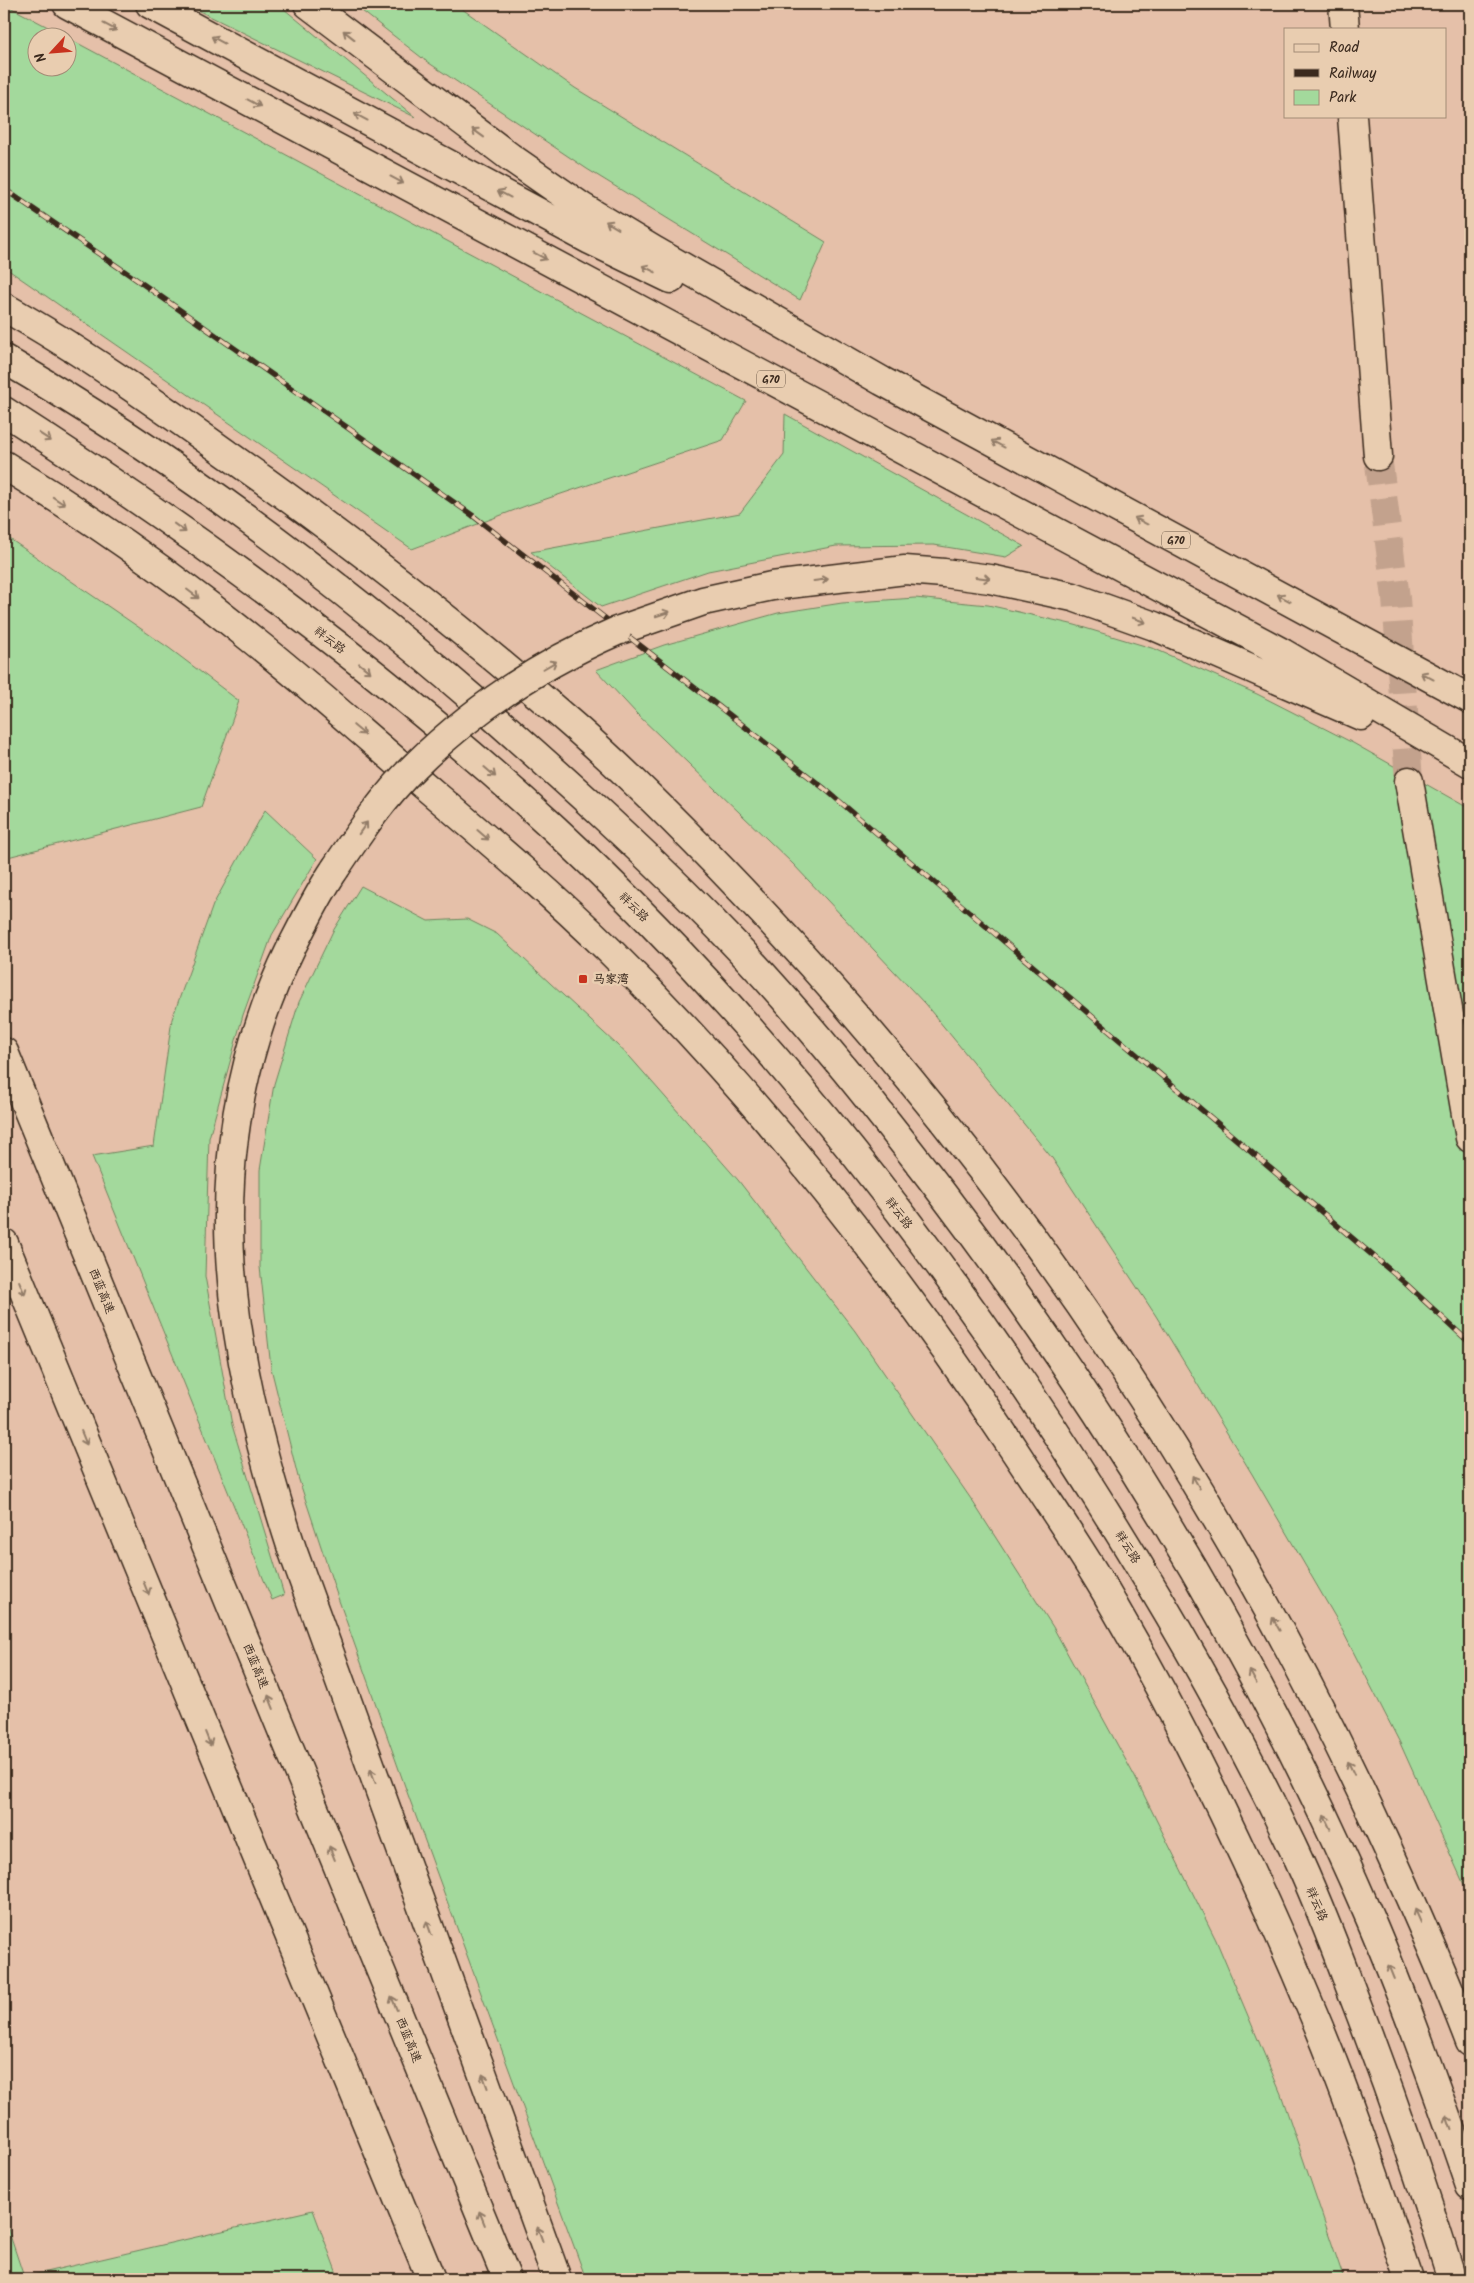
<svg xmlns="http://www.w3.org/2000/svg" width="1474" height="2283" viewBox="0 0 1474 2283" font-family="Kalam,'LXGW WenKai TC',sans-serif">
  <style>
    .green { fill: #a3d99c; stroke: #6f825d }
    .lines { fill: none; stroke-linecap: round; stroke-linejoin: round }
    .minor-tunnel { stroke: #c3a28d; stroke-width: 28; stroke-dasharray: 28 14; stroke-linecap: butt }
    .minor-casing { stroke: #3b2a1e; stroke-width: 31 }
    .major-casing { stroke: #3b2a1e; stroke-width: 31 }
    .highway-casing { stroke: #3b2a1e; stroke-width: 31 }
    .minor { stroke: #e9cdb0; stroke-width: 28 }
    .major { stroke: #e9cdb0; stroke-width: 28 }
    .highway { stroke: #e9cdb0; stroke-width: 28 }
    .rail-casing { stroke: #3b2a1e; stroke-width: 5.5 }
    .rail { stroke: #e9cdb0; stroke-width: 4; stroke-dasharray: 11; stroke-linecap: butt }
    .highway-bridge-casing { stroke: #3b2a1e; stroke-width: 31; stroke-linecap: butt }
    .highway-bridge { stroke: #e9cdb0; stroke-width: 28 }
    .oneway { stroke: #927c67 }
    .poi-dot { fill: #c8321e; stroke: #e9cdb0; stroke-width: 2 }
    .labels { text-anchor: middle; stroke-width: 5; stroke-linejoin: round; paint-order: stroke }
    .shield { fill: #e9cdb0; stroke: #6f5b4a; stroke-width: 1 }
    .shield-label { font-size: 11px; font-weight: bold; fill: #3b2a1e }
    .street-label { font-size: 12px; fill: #3b2a1e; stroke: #e9cdb0 }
    .poi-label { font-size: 12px; font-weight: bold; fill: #3b2a1e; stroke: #e9cdb0; text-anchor: start }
  </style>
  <rect width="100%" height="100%" fill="#e5c0a9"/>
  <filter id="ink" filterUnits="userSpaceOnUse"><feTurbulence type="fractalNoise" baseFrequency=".02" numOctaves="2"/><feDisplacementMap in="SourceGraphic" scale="10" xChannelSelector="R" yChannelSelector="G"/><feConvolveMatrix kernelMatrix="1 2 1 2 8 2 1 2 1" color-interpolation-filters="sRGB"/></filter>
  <g filter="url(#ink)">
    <path class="green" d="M4,4L67,37L38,38V68H68V38L746,401L723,440L528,505L412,549L4,267Z
      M185,4H278L415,117Z
      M353,4H455L575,88L826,242L800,300L587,169L426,61Z
      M785,414L1024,546L1006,557L934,545L836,546L708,571L601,607L531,552L740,513L784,455Z
      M4,535L169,648L239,701L201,807L4,858Z
      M915,598L988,605L1075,625L1155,649L1257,694L1353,743L1470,809V1898L1400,1743L1337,1620L1252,1474L1156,1316L1052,1158L925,1004L793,864L637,714L596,670L664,645L778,613L842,603Z
      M265,810L317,859L272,935L243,1015L209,1138L205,1276L232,1425L284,1595L272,1600L92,1156L154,1146L172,1019L213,905Z
      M361,886L428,921L467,919L497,934L630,1057L738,1180L855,1331L971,1499L1053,1627L1135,1777L1216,1940L1281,2094L1344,2279H586L407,1792L337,1595L298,1477L271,1368L260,1267V1170L274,1084L299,1002L333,931Z
      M313,2210L339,2279H4V2217L24,2277Z"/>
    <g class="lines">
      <path class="minor-tunnel" d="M1378,456L1396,598L1409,781"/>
      <g class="minor-casing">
        <path id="minor" d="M1343,4L1345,29
          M1352,116L1378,456
          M1409,781L1470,1138"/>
      </g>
      <g class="major-casing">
        <path id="major" d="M4,307C95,358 180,421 265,481C372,558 476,640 575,727C642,786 704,850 765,915C1023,1189 1232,1506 1388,1849C1417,1913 1445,1976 1470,2042
          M4,359C174,458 331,576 480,705C564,779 648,854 726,935C803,1015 874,1104 942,1193C1111,1416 1258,1658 1369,1916C1407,2004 1439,2095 1470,2186
          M4,411C198,535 385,672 555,829C768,1027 949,1260 1103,1507C1172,1617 1237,1730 1292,1846C1315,1894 1334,1944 1352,1992C1389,2087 1422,2182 1452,2279
          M4,465C91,518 175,577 254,641C303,680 350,722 398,763C469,824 542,884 609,950C764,1102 897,1273 1016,1453C1048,1502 1082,1550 1111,1601C1188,1733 1254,1872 1313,2013C1350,2100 1379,2190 1409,2279"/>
      </g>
      <g class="highway-casing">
        <path id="highway" d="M67,4L1283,653L1470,763
          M150,4L590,240L671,279
          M308,4L510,157L582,207L655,251L882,381L1470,699
          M617,631L703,601L772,586L905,570L944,573L990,579L1073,597L1154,626L1361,716
          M335,869C318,894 305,921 291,948C192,1149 226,1345 292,1549L557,2279
          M4,1052L507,2279
          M4,1243L431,2279"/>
      </g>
      <use href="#minor" class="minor"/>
      <use href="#major" class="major"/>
      <use href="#highway" class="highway"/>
      <g class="rail-casing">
        <path id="rail" d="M4,189L130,275L472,515L825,789L1405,1283L1470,1343"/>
      </g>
      <use href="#rail" class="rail"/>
      <g class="highway-bridge-casing">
        <path id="highway-bridge" d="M335,869C359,833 384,796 415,766C473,709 543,663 617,631"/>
      </g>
      <use href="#highway-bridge" class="highway-bridge"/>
    </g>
    <defs><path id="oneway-shaft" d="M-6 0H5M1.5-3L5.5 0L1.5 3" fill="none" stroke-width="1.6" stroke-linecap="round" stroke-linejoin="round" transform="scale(1.25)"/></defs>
    <g class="oneway">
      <use href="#oneway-shaft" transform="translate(110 27) rotate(28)"/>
      <use href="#oneway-shaft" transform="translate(349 35) rotate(-142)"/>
      <use href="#oneway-shaft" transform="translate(218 40) rotate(-152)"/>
      <use href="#oneway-shaft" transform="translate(254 103) rotate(28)"/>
      <use href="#oneway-shaft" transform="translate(361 117) rotate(-152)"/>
      <use href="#oneway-shaft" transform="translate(478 133) rotate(-144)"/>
      <use href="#oneway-shaft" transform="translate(397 180) rotate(28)"/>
      <use href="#oneway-shaft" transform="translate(504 194) rotate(-152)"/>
      <use href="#oneway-shaft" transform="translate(612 225) rotate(-149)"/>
      <use href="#oneway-shaft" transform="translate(540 256) rotate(28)"/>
      <use href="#oneway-shaft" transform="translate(649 269) rotate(-154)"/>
      <use href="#oneway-shaft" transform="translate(45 437) rotate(33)"/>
      <use href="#oneway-shaft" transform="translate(998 444) rotate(-152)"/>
      <use href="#oneway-shaft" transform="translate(59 501) rotate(34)"/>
      <use href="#oneway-shaft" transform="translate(1141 521) rotate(-152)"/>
      <use href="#oneway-shaft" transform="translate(180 528) rotate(36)"/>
      <use href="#oneway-shaft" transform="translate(983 578) rotate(7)"/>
      <use href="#oneway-shaft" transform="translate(821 580) rotate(-7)"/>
      <use href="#oneway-shaft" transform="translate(193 594) rotate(37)"/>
      <use href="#oneway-shaft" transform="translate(1284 598) rotate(-152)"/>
      <use href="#oneway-shaft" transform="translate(663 614) rotate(-18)"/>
      <use href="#oneway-shaft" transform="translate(1139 620) rotate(19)"/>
      <use href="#oneway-shaft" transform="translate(550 665) rotate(-30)"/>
      <use href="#oneway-shaft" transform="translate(365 668) rotate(38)"/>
      <use href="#oneway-shaft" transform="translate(1427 676) rotate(-152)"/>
      <use href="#oneway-shaft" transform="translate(359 730) rotate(40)"/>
      <use href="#oneway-shaft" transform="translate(490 772) rotate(41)"/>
      <use href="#oneway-shaft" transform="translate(363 828) rotate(-55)"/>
      <use href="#oneway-shaft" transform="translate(483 835) rotate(41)"/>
      <use href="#oneway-shaft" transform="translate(22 1288) rotate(68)"/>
      <use href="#oneway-shaft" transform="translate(84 1438) rotate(68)"/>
      <use href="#oneway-shaft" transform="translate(1196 1482) rotate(-120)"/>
      <use href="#oneway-shaft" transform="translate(146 1588) rotate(68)"/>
      <use href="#oneway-shaft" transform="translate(1276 1624) rotate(-119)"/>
      <use href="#oneway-shaft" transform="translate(1253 1677) rotate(-118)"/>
      <use href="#oneway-shaft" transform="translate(271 1702) rotate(-112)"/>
      <use href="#oneway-shaft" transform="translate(208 1739) rotate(68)"/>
      <use href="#oneway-shaft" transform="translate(1351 1768) rotate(-115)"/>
      <use href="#oneway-shaft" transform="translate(373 1776) rotate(-110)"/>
      <use href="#oneway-shaft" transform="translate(1327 1822) rotate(-115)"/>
      <use href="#oneway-shaft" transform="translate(332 1853) rotate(-112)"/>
      <use href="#oneway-shaft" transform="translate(1418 1916) rotate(-114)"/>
      <use href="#oneway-shaft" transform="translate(429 1928) rotate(-110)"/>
      <use href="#oneway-shaft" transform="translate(1391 1972) rotate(-112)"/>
      <use href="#oneway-shaft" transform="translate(394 2003) rotate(-112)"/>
      <use href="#oneway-shaft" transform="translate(485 2081) rotate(-110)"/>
      <use href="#oneway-shaft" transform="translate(1449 2123) rotate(-109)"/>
      <use href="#oneway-shaft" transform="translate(482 2218) rotate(-112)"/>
      <use href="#oneway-shaft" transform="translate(540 2234) rotate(-110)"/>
    </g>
  </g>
  <rect class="poi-dot" x="578" y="974" width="10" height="10" rx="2.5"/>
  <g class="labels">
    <g class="shield">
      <rect x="757" y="370.5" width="28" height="17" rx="4"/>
      <rect x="1162" y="531.5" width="28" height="17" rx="4"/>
    </g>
    <g class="shield-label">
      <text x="771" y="383">G70</text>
      <text x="1176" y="544">G70</text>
    </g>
    <g class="street-label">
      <text transform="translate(330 640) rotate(38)" y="4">祥云路</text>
      <text transform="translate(634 907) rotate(45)" y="4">祥云路</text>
      <text transform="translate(899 1213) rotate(53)" y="4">祥云路</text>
      <text transform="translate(102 1291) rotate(68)" y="4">西蓝高速</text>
      <text transform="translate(1128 1547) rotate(58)" y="4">祥云路</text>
      <text transform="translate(256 1666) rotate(68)" y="4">西蓝高速</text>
      <text transform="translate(1317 1904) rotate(67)" y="4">祥云路</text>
      <text transform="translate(409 2040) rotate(68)" y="4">西蓝高速</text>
    </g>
    <g class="poi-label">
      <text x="593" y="983">马家湾</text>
    </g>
  </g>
  <rect width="1474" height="2283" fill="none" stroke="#e9cdb0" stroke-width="20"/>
  <rect x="10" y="10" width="1454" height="2263" fill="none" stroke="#3b2a1e" stroke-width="2" filter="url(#ink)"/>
  <rect x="1284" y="28" width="162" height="90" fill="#e9cdb0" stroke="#a38c76"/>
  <rect x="1294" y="44" width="25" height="8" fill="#e9cdb0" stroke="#a38c76"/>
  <text x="1329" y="52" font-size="15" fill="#3b2a1e">Road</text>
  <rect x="1294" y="69" width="25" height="8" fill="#3b2a1e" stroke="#a38c76"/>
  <text x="1329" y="78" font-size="15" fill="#3b2a1e">Railway</text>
  <rect x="1294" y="90" width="25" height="15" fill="#a3d99c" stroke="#a38c76"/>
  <text x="1329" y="102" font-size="15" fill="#3b2a1e">Park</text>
  <g transform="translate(52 52) rotate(244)"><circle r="24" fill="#e9cdb0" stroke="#a38c76"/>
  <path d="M0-4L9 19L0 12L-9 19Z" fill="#c8321e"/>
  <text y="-8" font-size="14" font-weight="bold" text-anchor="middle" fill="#3b2a1e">N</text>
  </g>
</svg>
